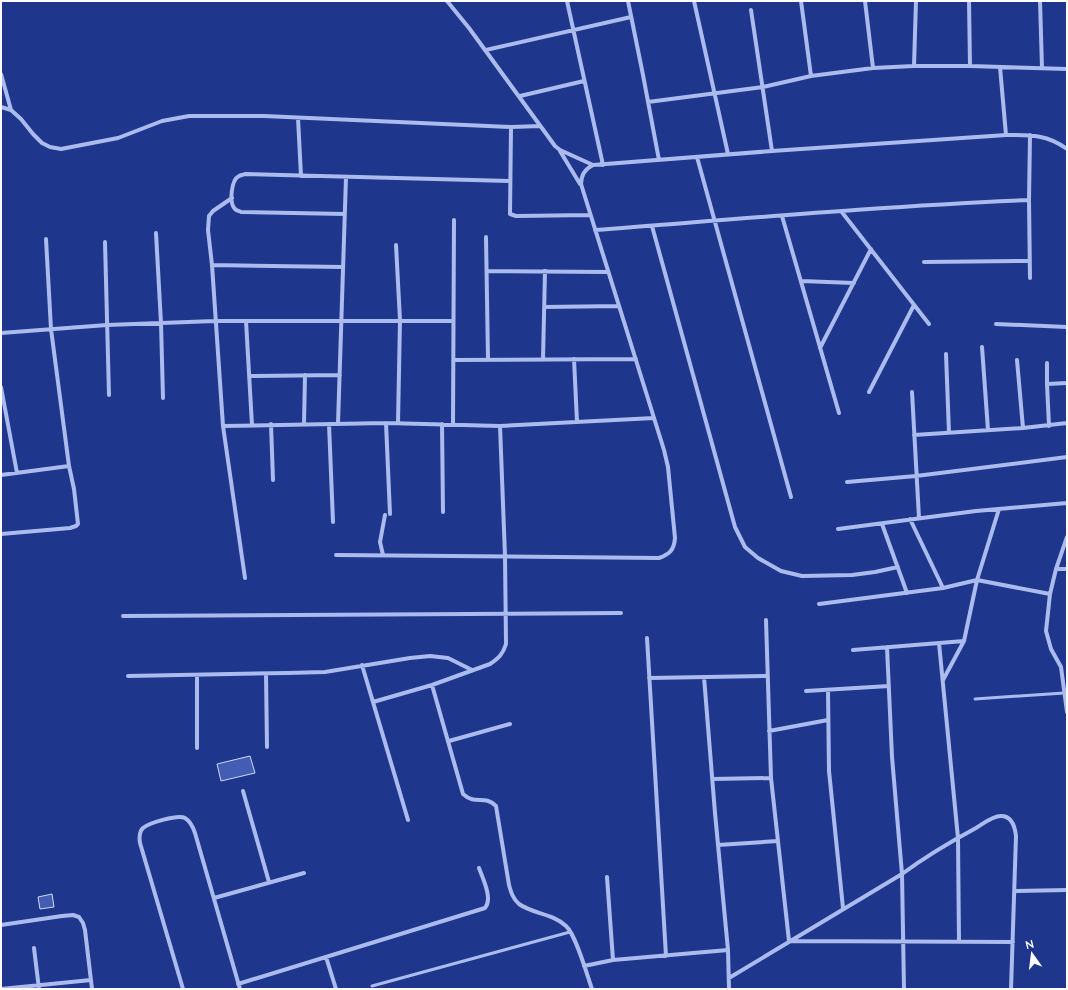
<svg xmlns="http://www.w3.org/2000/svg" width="1068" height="990" viewBox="0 0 1068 990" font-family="Mulish,sans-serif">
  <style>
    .building { fill: #425db3; stroke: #d0daf9 }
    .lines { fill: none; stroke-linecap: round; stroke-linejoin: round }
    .lane { stroke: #abbbed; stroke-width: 3 }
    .street { stroke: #abbbed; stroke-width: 4 }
  </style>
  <rect width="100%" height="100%" fill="#1e378d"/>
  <path class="building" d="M 250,756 L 255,773 L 221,781 L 217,764 Z
    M 52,894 L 54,907 L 40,909 L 38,897 Z"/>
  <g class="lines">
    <path class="lane" d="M 975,699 L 1064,693
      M 372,986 L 570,932"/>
    <path class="street" d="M 447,1 L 469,28 L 555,146 L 560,150 L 593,165 L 772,151 L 1006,135 C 1029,135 1047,134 1067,149
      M 567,1 L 603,165
      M 628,1 L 643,75 L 659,160
      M 694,1 L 728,154
      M 801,1 L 811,76
      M 865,1 L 873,68
      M 969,1 L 970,66
      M 1040,1 L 1042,68
      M 751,10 L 772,151
      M 486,50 L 631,17
      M 914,66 L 916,1
      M 1000,67 L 1006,135
      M 1,74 L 11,110
      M 520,96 L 584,81
      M 648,102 L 763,87 L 811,76 L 873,68 L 914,66 L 970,66 L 1067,69
      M 1,107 L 11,110 L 21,119 L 33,134 L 42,143 L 50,147 L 61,149 L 118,138 L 162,121 L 189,116 L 264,116 L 511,127 L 540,126
      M 298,118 L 301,176
      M 511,127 L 510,214 L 516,216 L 590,215
      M 1030,135 L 1029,200 L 1030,278
      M 560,151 L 580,184
      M 697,157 L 791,497
      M 232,198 L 213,211 L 209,216 L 208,230 L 212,265 L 223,426 L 245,578
      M 841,211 L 929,324
      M 345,214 L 241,212 C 239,211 237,211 235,209 C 229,203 231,180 239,176 C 241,175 243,175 245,174 L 510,181
      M 782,216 L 839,413
      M 652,226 L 735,527 L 745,547 L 758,558 L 781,571 L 802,576 L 852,575 L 875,572 L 898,567
      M 595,230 C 739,219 884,206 1029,200
      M 156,233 L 161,323 L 163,398
      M 486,237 L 488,359
      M 105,242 L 109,395
      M 396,245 L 400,320 L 398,423
      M 924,262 L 1029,261
      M 212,265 L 343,267
      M 487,271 L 608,272
      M 801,281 L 854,283
      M 544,307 L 619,306
      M 246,321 L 252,425
      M 996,324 L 1067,327
      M 1,333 L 107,325 L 215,321 L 453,321
      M 982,347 L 988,430
      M 820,348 L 871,249
      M 946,354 L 949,433
      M 543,359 L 545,271
      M 574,359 L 577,422
      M 453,360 L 636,359
      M 1017,360 L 1023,428
      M 249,376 L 340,375
      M 1047,384 L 1047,363
      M 1,387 L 17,473
      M 869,392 L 914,305
      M 912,392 L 919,518
      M 386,423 L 390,514
      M 271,424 L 273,480
      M 304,424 L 305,375
      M 329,424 L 333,522
      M 338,424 L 346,177
      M 442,424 L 443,512
      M 453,425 L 454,220
      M 223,426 L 386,423 L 500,426 L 654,418
      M 1049,426 L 1047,384 L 1067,383
      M 914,435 L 1023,428 L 1067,423
      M 1,475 L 69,466
      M 847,482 L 916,476 L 1067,457
      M 910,519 L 943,588
      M 882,524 L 907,593
      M 838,529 L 976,511 L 1067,503
      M 1,534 L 70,528 L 76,526 L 78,524 L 74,489 L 69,466 L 51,329 L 46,239
      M 1067,537 L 1056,569 L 1050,594 L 1046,631 L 1051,649 L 1061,667 L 1067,712
      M 336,555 L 659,558 C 670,554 674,550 675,538 L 668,467 L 664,450 L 581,184 C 581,175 585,169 593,165
      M 383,555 L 380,542 L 385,515
      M 1056,569 L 1067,569
      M 819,604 L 943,588 L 977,580 L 1050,594
      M 123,616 L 621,613
      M 766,620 L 771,778 L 789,941 L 1013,942
      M 647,638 L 666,956
      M 939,643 L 958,838 L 959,942
      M 887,647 L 892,757 L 902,874 L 904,989
      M 853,650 L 964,641
      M 362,665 L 408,820
      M 266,674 L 267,747
      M 128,676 L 287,673 L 325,672 L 410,658 L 430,656 L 448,658 L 472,670
      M 704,677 L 715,813 L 728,950 L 729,989
      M 649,678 L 767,676
      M 943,680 L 964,641 L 977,580 L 999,509
      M 432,685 L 463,794 C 476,806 484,794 496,806 L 509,885 C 511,892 513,899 519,904 C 533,914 552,913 566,926 C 576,935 587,975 592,989
      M 828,690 L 829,771 L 843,908
      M 806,691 L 889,686
      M 373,702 L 432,685 L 490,664 C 499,658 503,654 506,644 L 505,556 L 500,426
      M 769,731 L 828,720
      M 449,741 L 510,724
      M 197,748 L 197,675
      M 712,779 L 771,778
      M 243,791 L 269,882
      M 718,845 L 778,841
      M 607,877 L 613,960 L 728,950
      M 1014,891 L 1067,890
      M 214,898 L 304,873
      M 1,925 L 62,916 L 73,915 L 79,917 L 83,923 L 85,930 L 92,989
      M 34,948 L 39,989
      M 326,957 L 336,989
      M 584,966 L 613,960
      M 729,978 L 902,874 C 925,857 950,842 976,828 C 983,824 992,816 1001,816 C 1012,816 1015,827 1016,836 L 1011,989
      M 238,984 L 485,908 C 493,899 483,879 479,868
      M 1,989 L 91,980
      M 183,989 L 140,843 C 139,837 139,832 143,828 C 149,823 178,814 185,818 C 190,821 193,827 195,833 L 240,989"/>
  </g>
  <rect width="1068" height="990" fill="none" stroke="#ffffff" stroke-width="4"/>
  <g transform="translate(1032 954) rotate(346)" stroke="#1e378d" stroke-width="3" paint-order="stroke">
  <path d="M0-3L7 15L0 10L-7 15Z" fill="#ffffff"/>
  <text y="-6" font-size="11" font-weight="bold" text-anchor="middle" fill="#ffffff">N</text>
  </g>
</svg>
